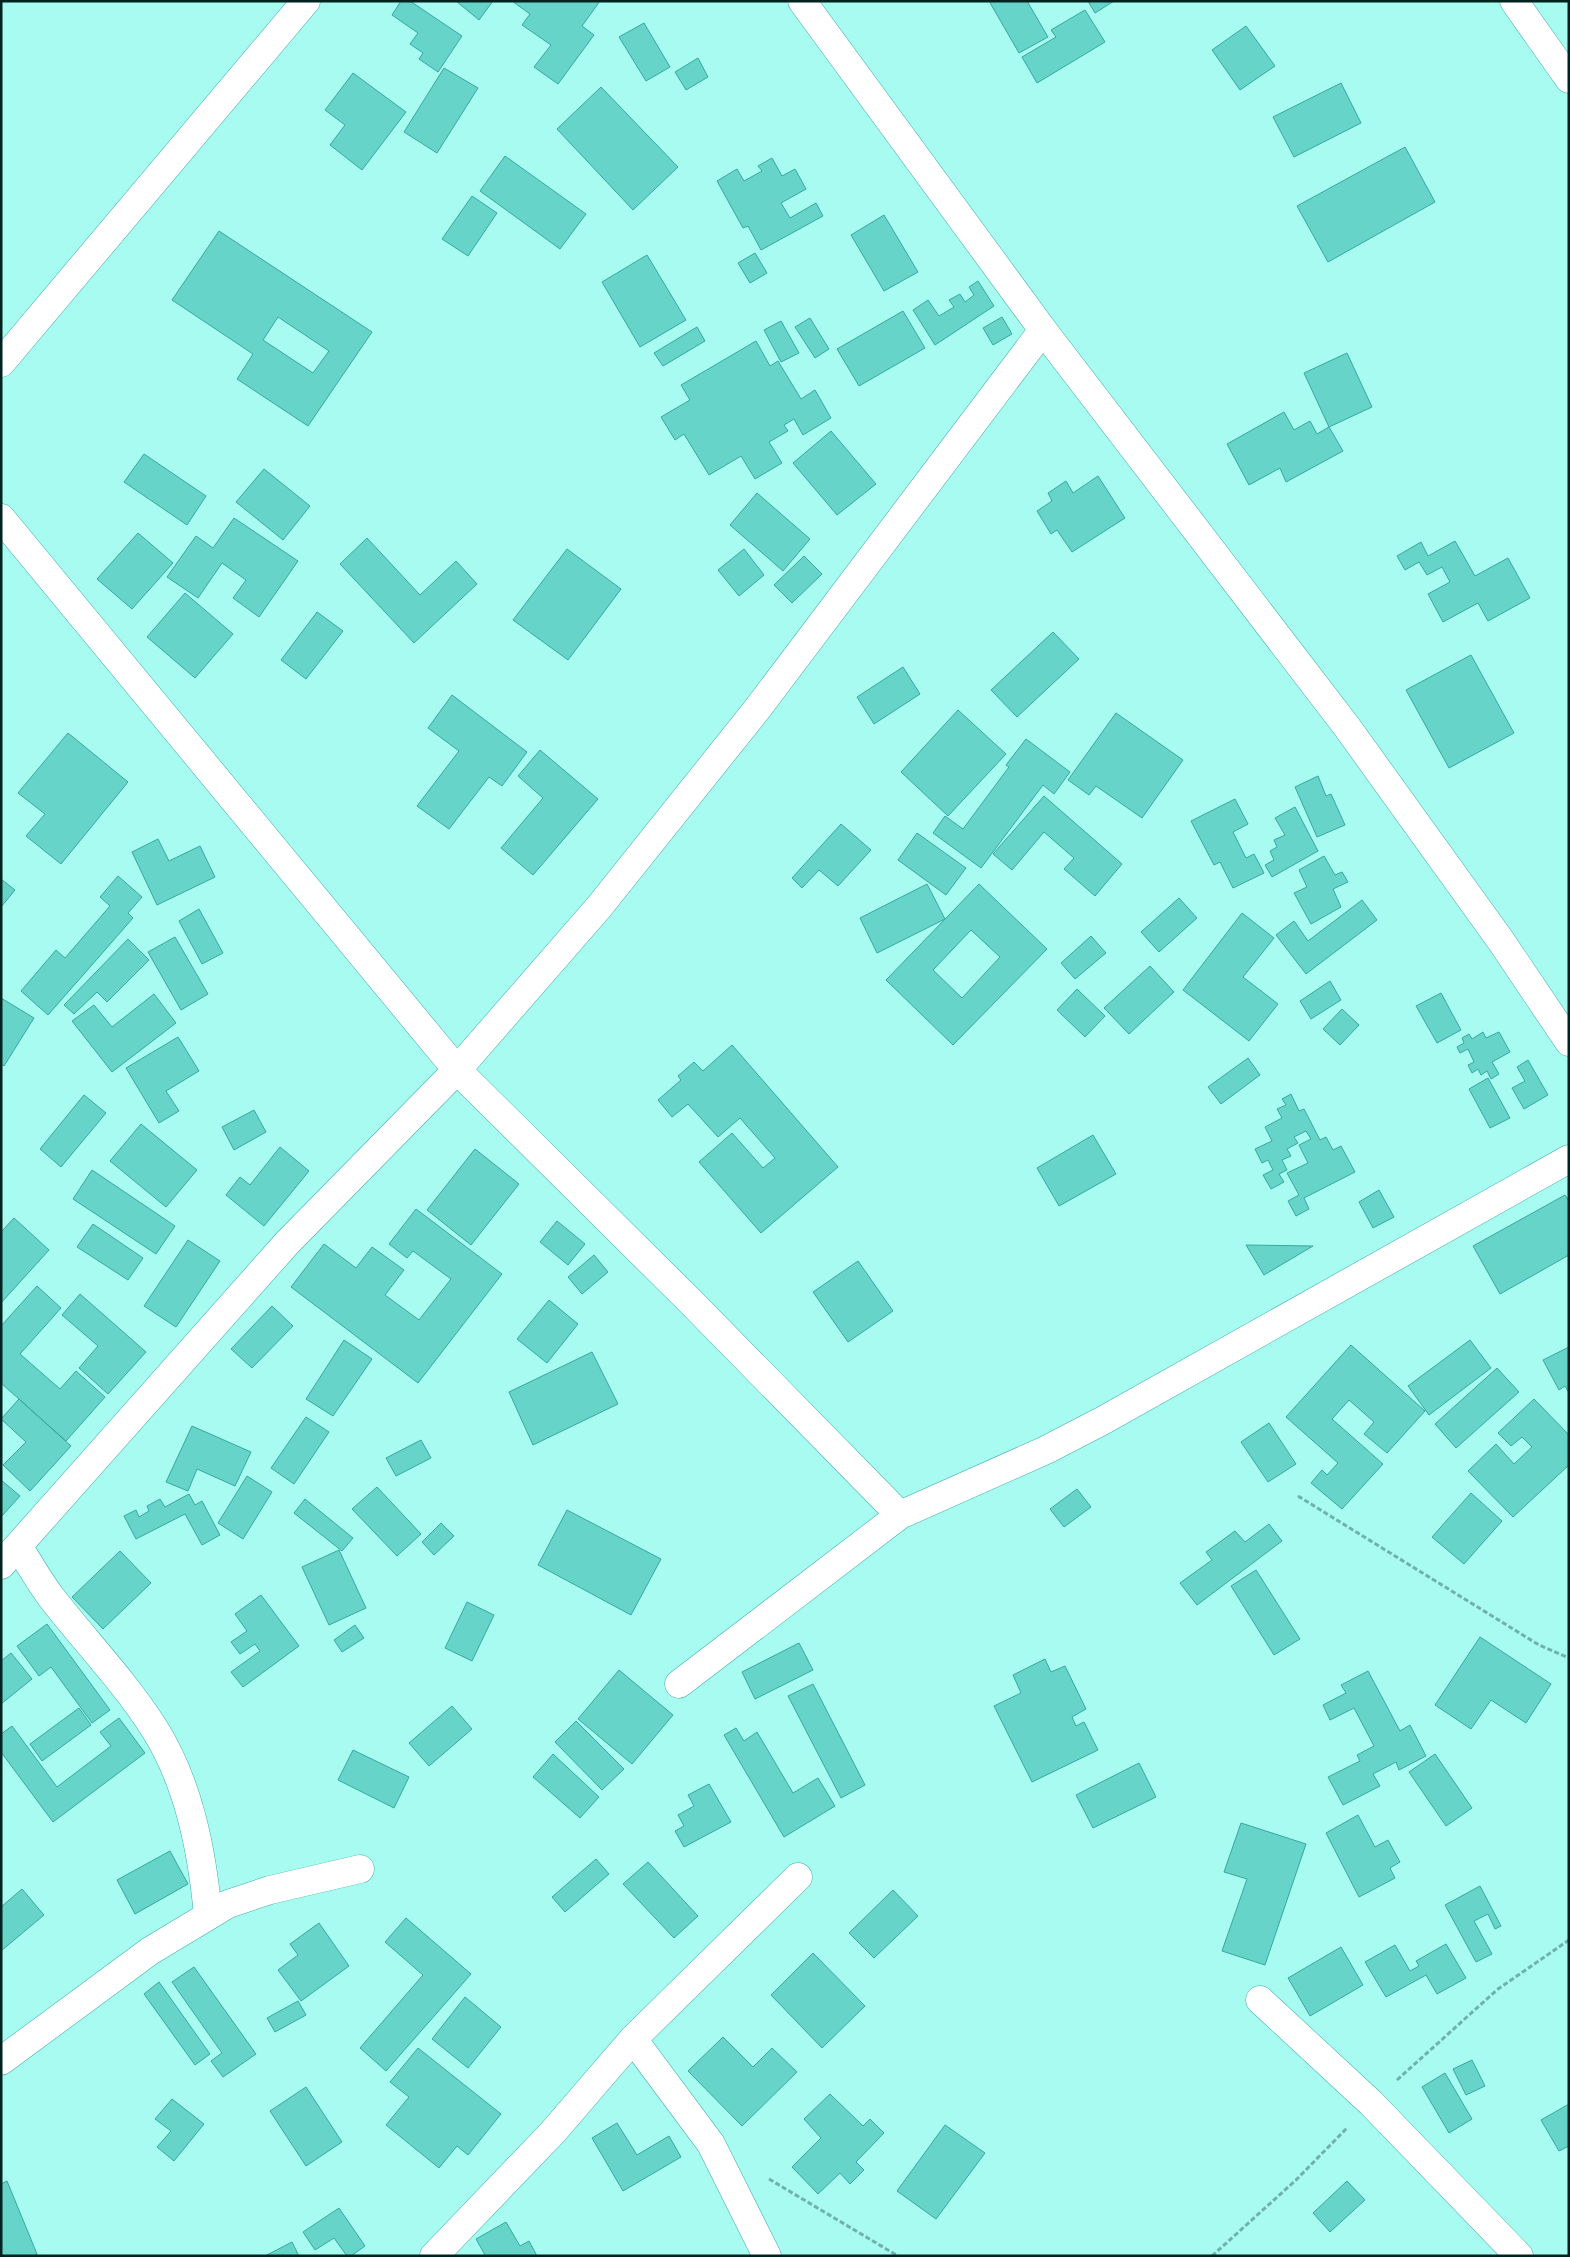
<svg xmlns="http://www.w3.org/2000/svg" width="1570" height="2257" viewBox="0 0 1570 2257" font-family="'Space Grotesk',sans-serif">
  <style>
    .building { fill: #66d4c8; stroke: #36a99f; fill-rule: evenodd }
    .lines { fill: none; stroke-linecap: round; stroke-linejoin: round }
    .minor-casing { stroke: #3dafa5; stroke-width: 29 }
    .path { stroke: #6fb2aa; stroke-width: 3; stroke-dasharray: 5 2.5; stroke-linecap: butt }
    .minor { stroke: #fff; stroke-width: 28 }
  </style>
  <rect width="100%" height="100%" fill="#a8fbf1"/>
  <path class="building" d="M 401,1 L 410,1 L 462,36 L 438,72 L 419,59 L 423,53 L 410,44 L 418,33 L 392,15 Z
    M 456,1 L 493,1 L 479,20 Z
    M 512,1 L 600,1 L 582,26 L 594,35 L 558,84 L 534,67 L 551,45 L 522,25 L 530,14 Z
    M 989,1 L 1027,1 L 1048,37 L 1019,53 Z
    M 1088,1 L 1114,1 L 1095,13 Z
    M 1085,10 L 1105,42 L 1037,83 L 1022,57 L 1056,37 L 1051,30 Z
    M 644,23 L 670,67 L 646,81 L 619,37 Z
    M 1246,26 L 1275,66 L 1240,90 L 1212,50 Z
    M 698,58 L 708,77 L 686,90 L 675,72 Z
    M 444,68 L 478,88 L 437,153 L 404,132 Z
    M 353,73 L 406,112 L 362,170 L 330,145 L 345,125 L 325,110 Z
    M 1341,83 L 1361,123 L 1294,157 L 1273,117 Z
    M 601,87 L 678,167 L 633,210 L 557,129 Z
    M 1405,147 L 1435,202 L 1328,262 L 1297,206 Z
    M 505,156 L 586,214 L 560,249 L 480,191 Z
    M 772,158 L 782,176 L 795,169 L 806,189 L 781,203 L 790,218 L 816,203 L 823,216 L 761,250 L 748,226 L 743,228 L 717,181 L 737,169 L 744,181 L 762,171 L 758,166 Z
    M 472,196 L 497,213 L 468,256 L 442,239 Z
    M 884,215 L 918,272 L 884,291 L 851,235 Z
    M 219,231 L 372,332 L 308,426 L 237,379 L 253,354 L 172,300 ZM 278,317 L 329,351 L 313,373 L 263,340 Z
    M 755,253 L 767,273 L 750,283 L 738,263 Z
    M 647,255 L 686,320 L 640,347 L 602,282 Z
    M 978,281 L 994,306 L 935,345 L 913,310 L 928,300 L 939,316 L 954,307 L 949,300 L 960,294 L 965,302 L 974,295 L 969,287 Z
    M 903,311 L 925,348 L 859,386 L 837,349 Z
    M 1002,317 L 1012,334 L 993,345 L 983,328 Z
    M 810,318 L 829,349 L 815,358 L 795,327 Z
    M 781,321 L 799,353 L 781,362 L 764,330 Z
    M 697,327 L 705,341 L 663,366 L 654,353 Z
    M 756,341 L 770,366 L 778,361 L 801,399 L 815,390 L 831,418 L 803,435 L 794,419 L 784,425 L 788,431 L 769,442 L 782,463 L 755,479 L 741,456 L 709,475 L 684,434 L 675,440 L 661,417 L 690,400 L 681,385 Z
    M 1347,353 L 1372,407 L 1329,427 L 1304,373 Z
    M 1284,412 L 1294,430 L 1310,421 L 1317,434 L 1329,427 L 1343,451 L 1286,482 L 1280,468 L 1249,485 L 1227,444 Z
    M 831,431 L 876,484 L 837,515 L 793,463 Z
    M 144,454 L 206,496 L 187,525 L 124,482 Z
    M 264,469 L 310,506 L 283,540 L 236,502 Z
    M 1098,476 L 1125,518 L 1072,552 L 1057,530 L 1051,534 L 1037,511 L 1052,501 L 1048,493 L 1066,481 L 1073,493 Z
    M 757,493 L 810,539 L 783,571 L 730,525 Z
    M 234,518 L 298,561 L 259,617 L 233,598 L 246,580 L 222,563 L 198,598 L 167,577 L 196,536 L 213,548 Z
    M 138,533 L 173,563 L 132,609 L 97,579 Z
    M 367,538 L 420,595 L 456,561 L 477,584 L 414,643 L 340,564 Z
    M 1455,541 L 1475,576 L 1508,558 L 1530,598 L 1488,621 L 1478,603 L 1443,622 L 1428,594 L 1450,582 L 1442,567 L 1427,575 L 1419,562 L 1405,570 L 1397,556 L 1421,542 L 1428,556 Z
    M 567,549 L 621,589 L 568,660 L 513,620 Z
    M 744,549 L 764,575 L 739,596 L 718,570 Z
    M 804,556 L 822,574 L 792,603 L 774,585 Z
    M 185,593 L 233,634 L 195,678 L 147,637 Z
    M 317,612 L 343,631 L 306,679 L 281,660 Z
    M 1053,632 L 1079,659 L 1017,717 L 991,690 Z
    M 1471,655 L 1514,733 L 1449,768 L 1406,690 Z
    M 903,667 L 920,694 L 874,724 L 857,697 Z
    M 452,695 L 527,752 L 502,786 L 489,777 L 449,829 L 417,806 L 459,751 L 428,728 Z
    M 958,710 L 1006,754 L 948,816 L 901,772 Z
    M 1116,713 L 1183,760 L 1142,818 L 1096,786 L 1089,795 L 1068,780 Z
    M 68,733 L 128,782 L 61,864 L 26,836 L 45,814 L 18,793 Z
    M 1026,739 L 1070,772 L 1054,794 L 1043,785 L 981,868 L 933,833 L 945,816 L 963,829 L 1009,767 L 1006,765 Z
    M 540,750 L 598,799 L 533,875 L 501,848 L 543,798 L 518,776 Z
    M 1318,776 L 1326,796 L 1331,794 L 1345,825 L 1317,837 L 1295,787 Z
    M 1044,796 L 1122,864 L 1095,896 L 1064,869 L 1074,858 L 1044,832 L 1012,870 L 993,854 Z
    M 1235,799 L 1248,824 L 1233,832 L 1246,858 L 1254,854 L 1264,873 L 1233,888 L 1220,862 L 1214,865 L 1191,821 Z
    M 1295,807 L 1318,851 L 1272,877 L 1265,865 L 1274,860 L 1270,851 L 1277,847 L 1274,840 L 1285,835 L 1275,818 Z
    M 841,824 L 871,850 L 838,886 L 819,870 L 802,888 L 792,878 Z
    M 917,833 L 966,868 L 946,895 L 898,860 Z
    M 158,839 L 169,861 L 200,846 L 215,877 L 157,905 L 132,852 Z
    M 1324,856 L 1335,875 L 1342,872 L 1348,882 L 1333,889 L 1341,907 L 1311,924 L 1294,893 L 1307,887 L 1299,870 Z
    M 118,876 L 142,897 L 128,913 L 133,918 L 48,1015 L 21,991 L 56,950 L 65,958 L 110,906 L 100,897 Z
    M 1,879 L 15,890 L 1,907 Z
    M 927,884 L 945,919 L 877,953 L 860,918 Z
    M 979,884 L 1047,949 L 953,1045 L 886,980 ZM 971,930 L 1000,957 L 962,998 L 933,970 Z
    M 1179,898 L 1197,918 L 1159,952 L 1141,932 Z
    M 1362,900 L 1377,920 L 1306,974 L 1276,935 L 1294,921 L 1308,941 Z
    M 199,909 L 223,953 L 202,964 L 179,921 Z
    M 1242,913 L 1274,938 L 1243,977 L 1278,1004 L 1249,1041 L 1183,990 Z
    M 1091,936 L 1106,953 L 1075,979 L 1061,963 Z
    M 175,937 L 208,994 L 181,1010 L 148,952 Z
    M 128,939 L 149,960 L 107,1002 L 97,992 L 74,1014 L 64,1005 Z
    M 1150,966 L 1174,992 L 1129,1034 L 1104,1008 Z
    M 1330,981 L 1341,1000 L 1311,1019 L 1300,1001 Z
    M 1077,989 L 1105,1016 L 1085,1037 L 1057,1010 Z
    M 1441,993 L 1461,1030 L 1437,1043 L 1416,1006 Z
    M 154,994 L 176,1023 L 112,1072 L 72,1021 L 94,1005 L 112,1027 Z
    M 1,998 L 34,1018 L 4,1066 L 1,1064 Z
    M 1342,1009 L 1359,1025 L 1340,1045 L 1323,1029 Z
    M 1483,1032 L 1486,1038 L 1499,1032 L 1510,1052 L 1492,1062 L 1499,1074 L 1491,1079 L 1487,1071 L 1481,1075 L 1478,1069 L 1472,1073 L 1468,1065 L 1474,1062 L 1468,1049 L 1460,1053 L 1457,1047 L 1464,1043 L 1462,1038 L 1469,1034 L 1472,1039 Z
    M 178,1037 L 199,1071 L 166,1091 L 179,1111 L 159,1123 L 126,1068 Z
    M 732,1045 L 838,1167 L 761,1233 L 699,1162 L 732,1133 L 763,1168 L 775,1158 L 740,1118 L 718,1137 L 688,1104 L 672,1117 L 658,1100 L 681,1080 L 678,1076 L 694,1062 L 703,1071 Z
    M 1248,1058 L 1260,1075 L 1221,1104 L 1208,1087 Z
    M 1528,1060 L 1548,1095 L 1524,1109 L 1512,1088 L 1525,1081 L 1517,1067 Z
    M 1488,1078 L 1510,1118 L 1490,1128 L 1469,1089 Z
    M 1291,1094 L 1299,1111 L 1304,1109 L 1320,1140 L 1326,1137 L 1333,1150 L 1341,1146 L 1355,1172 L 1304,1198 L 1309,1209 L 1296,1216 L 1288,1201 L 1299,1195 L 1287,1173 L 1308,1163 L 1299,1145 L 1311,1139 L 1306,1131 L 1294,1137 L 1298,1143 L 1287,1149 L 1291,1156 L 1282,1160 L 1287,1170 L 1279,1174 L 1284,1182 L 1271,1189 L 1263,1175 L 1273,1170 L 1268,1160 L 1262,1163 L 1255,1149 L 1272,1141 L 1265,1127 L 1282,1118 L 1277,1109 L 1286,1105 L 1282,1099 Z
    M 84,1095 L 106,1113 L 61,1167 L 40,1149 Z
    M 254,1110 L 266,1132 L 234,1150 L 222,1127 Z
    M 141,1124 L 197,1170 L 166,1207 L 110,1161 Z
    M 1093,1135 L 1116,1174 L 1059,1206 L 1037,1168 Z
    M 280,1147 L 309,1171 L 264,1226 L 226,1195 L 240,1177 L 250,1185 Z
    M 475,1149 L 519,1184 L 471,1245 L 427,1210 Z
    M 92,1170 L 175,1226 L 156,1254 L 73,1199 Z
    M 1379,1190 L 1394,1217 L 1373,1228 L 1359,1202 Z
    M 1565,1195 L 1569,1201 L 1569,1255 L 1500,1294 L 1473,1246 Z
    M 416,1209 L 502,1274 L 418,1383 L 291,1287 L 324,1244 L 356,1268 L 372,1247 L 404,1270 L 385,1295 L 419,1320 L 451,1279 L 413,1251 L 407,1258 L 389,1244 Z
    M 14,1218 L 49,1250 L 1,1303 L 1,1232 Z
    M 557,1221 L 585,1244 L 568,1265 L 540,1242 Z
    M 93,1224 L 143,1258 L 128,1280 L 77,1247 Z
    M 188,1240 L 220,1261 L 176,1327 L 144,1306 Z
    M 1246,1245 L 1313,1246 L 1264,1275 Z
    M 594,1255 L 608,1272 L 582,1294 L 568,1277 Z
    M 858,1261 L 893,1311 L 848,1342 L 813,1292 Z
    M 37,1286 L 61,1308 L 20,1354 L 60,1389 L 76,1371 L 105,1397 L 66,1441 L 1,1383 L 1,1326 Z
    M 80,1294 L 146,1352 L 108,1394 L 79,1368 L 98,1346 L 62,1315 Z
    M 549,1300 L 578,1324 L 547,1363 L 517,1339 Z
    M 272,1306 L 293,1326 L 252,1368 L 231,1349 Z
    M 344,1340 L 372,1359 L 333,1416 L 306,1399 Z
    M 1470,1340 L 1491,1368 L 1429,1415 L 1408,1386 Z
    M 1351,1345 L 1425,1411 L 1387,1453 L 1364,1434 L 1374,1422 L 1349,1400 L 1332,1419 L 1383,1464 L 1342,1509 L 1311,1483 L 1322,1470 L 1327,1475 L 1338,1463 L 1286,1417 Z
    M 1569,1347 L 1569,1393 L 1565,1386 L 1559,1390 L 1543,1360 Z
    M 592,1352 L 618,1404 L 533,1445 L 509,1392 Z
    M 1497,1368 L 1519,1392 L 1456,1448 L 1435,1424 Z
    M 19,1399 L 71,1446 L 30,1491 L 3,1465 L 26,1442 L 1,1419 Z
    M 1534,1399 L 1569,1435 L 1569,1465 L 1513,1517 L 1468,1471 L 1496,1444 L 1514,1464 L 1532,1447 L 1522,1437 L 1511,1446 L 1498,1433 Z
    M 306,1417 L 329,1432 L 294,1484 L 271,1468 Z
    M 1269,1423 L 1296,1464 L 1268,1482 L 1241,1442 Z
    M 192,1426 L 251,1452 L 235,1486 L 197,1469 L 188,1491 L 166,1482 Z
    M 421,1440 L 431,1458 L 396,1476 L 386,1458 Z
    M 247,1476 L 272,1492 L 243,1539 L 218,1523 Z
    M 1,1480 L 20,1496 L 1,1517 Z
    M 377,1487 L 421,1534 L 397,1556 L 352,1509 Z
    M 1077,1489 L 1091,1507 L 1064,1527 L 1050,1509 Z
    M 1471,1493 L 1502,1521 L 1464,1564 L 1432,1537 Z
    M 189,1494 L 195,1505 L 202,1501 L 220,1535 L 202,1545 L 185,1514 L 136,1539 L 124,1516 L 136,1510 L 139,1517 L 149,1511 L 147,1506 L 160,1499 L 165,1507 Z
    M 305,1499 L 353,1538 L 342,1551 L 294,1513 Z
    M 567,1510 L 661,1559 L 631,1615 L 538,1565 Z
    M 441,1523 L 454,1536 L 434,1555 L 422,1542 Z
    M 1269,1524 L 1282,1541 L 1197,1605 L 1180,1583 L 1212,1560 L 1206,1552 L 1235,1531 L 1245,1542 Z
    M 339,1550 L 366,1608 L 329,1625 L 302,1567 Z
    M 120,1551 L 151,1583 L 103,1629 L 72,1597 Z
    M 1256,1570 L 1300,1639 L 1274,1655 L 1231,1586 Z
    M 261,1595 L 299,1646 L 243,1687 L 231,1672 L 260,1651 L 255,1644 L 240,1654 L 231,1642 L 247,1631 L 235,1614 Z
    M 467,1602 L 494,1615 L 472,1661 L 445,1648 Z
    M 47,1624 L 110,1710 L 92,1723 L 51,1667 L 39,1676 L 17,1646 Z
    M 355,1625 L 364,1638 L 342,1652 L 334,1640 Z
    M 1480,1637 L 1551,1684 L 1526,1723 L 1491,1700 L 1471,1729 L 1435,1705 Z
    M 799,1643 L 813,1670 L 755,1699 L 742,1672 Z
    M 11,1653 L 32,1679 L 1,1704 L 1,1661 Z
    M 1045,1659 L 1051,1672 L 1065,1666 L 1086,1709 L 1072,1717 L 1076,1726 L 1084,1722 L 1098,1750 L 1032,1782 L 994,1706 L 1021,1693 L 1013,1675 Z
    M 619,1670 L 673,1715 L 632,1764 L 578,1719 Z
    M 1368,1671 L 1400,1731 L 1410,1725 L 1426,1756 L 1399,1770 L 1396,1762 L 1373,1774 L 1380,1786 L 1343,1805 L 1328,1777 L 1360,1761 L 1357,1755 L 1374,1746 L 1354,1708 L 1330,1720 L 1323,1705 L 1346,1693 L 1341,1685 Z
    M 813,1684 L 865,1785 L 841,1798 L 788,1696 Z
    M 452,1706 L 472,1729 L 429,1766 L 409,1743 Z
    M 79,1708 L 91,1725 L 42,1761 L 30,1744 Z
    M 119,1718 L 145,1753 L 53,1822 L 1,1752 L 1,1734 L 12,1726 L 57,1787 L 111,1746 L 100,1732 Z
    M 576,1721 L 624,1769 L 602,1790 L 555,1742 Z
    M 736,1728 L 744,1741 L 757,1732 L 793,1793 L 818,1778 L 835,1806 L 784,1837 L 724,1735 Z
    M 353,1750 L 409,1777 L 394,1808 L 338,1780 Z
    M 553,1754 L 599,1797 L 580,1818 L 533,1777 Z
    M 1435,1754 L 1472,1808 L 1446,1826 L 1409,1772 Z
    M 1139,1763 L 1156,1797 L 1093,1828 L 1076,1795 Z
    M 709,1784 L 731,1822 L 684,1847 L 675,1831 L 684,1826 L 678,1815 L 694,1806 L 688,1795 Z
    M 1358,1815 L 1375,1847 L 1388,1840 L 1400,1862 L 1390,1868 L 1395,1878 L 1359,1897 L 1326,1833 Z
    M 1241,1823 L 1306,1844 L 1265,1965 L 1222,1951 L 1247,1879 L 1224,1872 Z
    M 170,1851 L 188,1884 L 135,1914 L 117,1880 Z
    M 596,1859 L 609,1874 L 565,1912 L 552,1897 Z
    M 648,1862 L 698,1916 L 674,1938 L 623,1884 Z
    M 1480,1886 L 1501,1926 L 1495,1929 L 1488,1914 L 1474,1921 L 1492,1954 L 1476,1962 L 1445,1905 Z
    M 22,1889 L 44,1915 L 1,1951 L 1,1907 Z
    M 893,1890 L 918,1916 L 874,1958 L 849,1933 Z
    M 406,1918 L 471,1974 L 386,2071 L 360,2048 L 423,1975 L 385,1942 Z
    M 319,1923 L 349,1966 L 301,2001 L 278,1970 L 298,1955 L 290,1944 Z
    M 1446,1944 L 1466,1978 L 1437,1994 L 1426,1975 L 1386,1997 L 1365,1962 L 1395,1945 L 1410,1971 L 1419,1966 L 1416,1961 Z
    M 1341,1947 L 1363,1985 L 1310,2016 L 1288,1978 Z
    M 813,1953 L 865,2006 L 822,2048 L 771,1995 Z
    M 194,1967 L 256,2054 L 223,2077 L 211,2061 L 222,2053 L 172,1982 Z
    M 159,1982 L 210,2054 L 195,2065 L 144,1994 Z
    M 465,1997 L 501,2027 L 468,2068 L 432,2039 Z
    M 298,2001 L 306,2015 L 275,2032 L 267,2018 Z
    M 723,2037 L 753,2067 L 772,2048 L 797,2072 L 742,2126 L 688,2071 Z
    M 418,2048 L 501,2114 L 468,2155 L 457,2146 L 439,2168 L 386,2125 L 409,2097 L 390,2082 Z
    M 1472,2060 L 1485,2086 L 1466,2095 L 1453,2069 Z
    M 1445,2073 L 1472,2119 L 1449,2133 L 1422,2087 Z
    M 306,2087 L 342,2142 L 306,2166 L 270,2111 Z
    M 830,2094 L 863,2126 L 870,2119 L 884,2133 L 856,2162 L 864,2170 L 850,2184 L 840,2173 L 818,2194 L 792,2167 L 821,2138 L 804,2119 Z
    M 172,2099 L 204,2124 L 174,2161 L 157,2147 L 171,2131 L 155,2119 Z
    M 1569,2104 L 1569,2146 L 1559,2151 L 1541,2120 Z
    M 617,2123 L 637,2155 L 669,2136 L 681,2157 L 623,2191 L 592,2138 Z
    M 945,2125 L 985,2153 L 936,2219 L 897,2191 Z
    M 7,2181 L 37,2254 L 32,2256 L 1,2256 L 1,2184 Z
    M 1347,2181 L 1365,2200 L 1330,2232 L 1313,2213 Z
    M 339,2208 L 365,2246 L 351,2256 L 347,2256 L 334,2238 L 315,2250 L 303,2232 Z
    M 506,2222 L 520,2246 L 529,2241 L 537,2256 L 484,2256 L 485,2255 L 476,2239 Z
    M 292,2242 L 299,2256 L 265,2256 Z"/>
  <g class="lines">
    <g class="minor-casing">
      <path id="minor" d="M 802,1 L 1043,330 L 1347,727 L 1501,941 L 1569,1042
        M 1514,1 L 1569,79
        M 1,363 L 306,1
        M 1,518 L 457,1070 L 691,1302 L 900,1515
        M 18,1546 C 29,1563 39,1581 51,1597 C 85,1641 124,1681 154,1728 C 189,1783 202,1851 208,1915
        M 1,1565 L 287,1243 L 457,1070 L 599,907 L 758,708 L 1043,330
        M 679,1684 L 900,1515 L 1046,1450 L 1102,1421 L 1569,1159
        M 1260,2000 L 1371,2103 L 1519,2256
        M 633,2039 L 711,2144 L 767,2256
        M 1,2061 L 150,1951 L 228,1904 L 270,1890 L 360,1869
        M 434,2256 L 553,2132 L 633,2039 L 798,1877"/>
    </g>
    <path class="path" d="M 1298,1496 L 1539,1645 L 1569,1658
      M 1397,2080 L 1498,1989 L 1569,1940
      M 769,2179 L 898,2256
      M 1212,2256 L 1296,2180 L 1348,2127"/>
    <use href="#minor" class="minor"/>
  </g>
  <rect width="1570" height="2257" fill="none" stroke="#00231f" stroke-width="5"/>
</svg>
